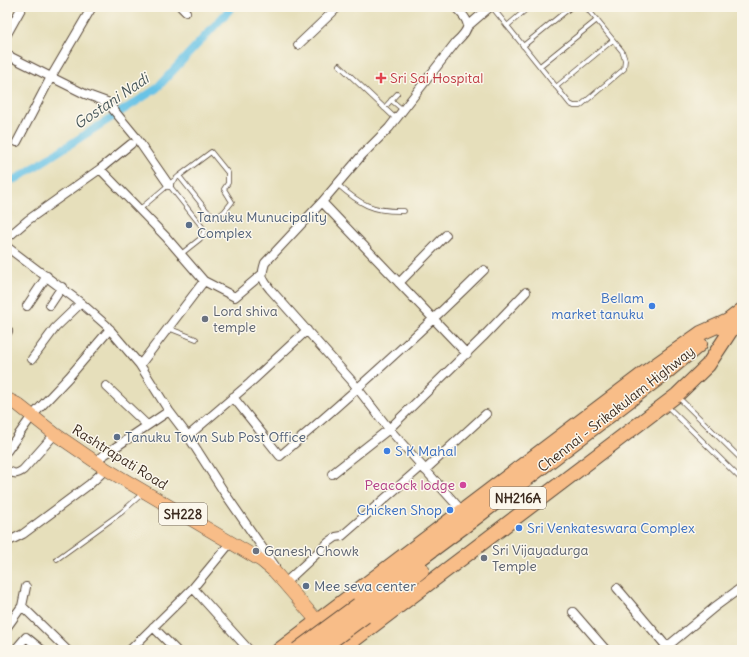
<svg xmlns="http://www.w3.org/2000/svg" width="749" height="657" viewBox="0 0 749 657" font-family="Delius,sans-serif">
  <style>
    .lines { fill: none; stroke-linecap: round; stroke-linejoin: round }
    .canal { stroke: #68c3e6; stroke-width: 8 }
    .service-casing { stroke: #554536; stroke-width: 5.5 }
    .minor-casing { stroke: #554536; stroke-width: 10 }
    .primary-casing { stroke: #554536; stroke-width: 14 }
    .trunk-casing { stroke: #554536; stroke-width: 16 }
    .service { stroke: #fff; stroke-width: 4 }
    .minor { stroke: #fff; stroke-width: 8 }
    .primary { stroke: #f8bd88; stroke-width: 13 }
    .trunk { stroke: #f8bd88; stroke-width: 14 }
    .trunk-bridge-casing { stroke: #554536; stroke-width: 16; stroke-linecap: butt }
    .trunk-bridge { stroke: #f8bd88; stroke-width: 14 }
    .health-dot { fill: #e0444e; stroke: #fbf7ec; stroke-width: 1.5 }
    .service-dot { fill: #5c6f8a; stroke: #fbf7ec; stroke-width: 1.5 }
    .shop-dot { fill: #3f7fe0; stroke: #fbf7ec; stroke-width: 1.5 }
    .worship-dot { fill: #6b7280; stroke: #fbf7ec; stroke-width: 1.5 }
    .hotel-dot { fill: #d1479c; stroke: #fbf7ec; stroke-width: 1.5 }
    .labels { text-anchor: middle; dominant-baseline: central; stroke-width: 3; stroke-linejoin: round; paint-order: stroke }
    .shield { fill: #fbf7ec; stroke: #75685c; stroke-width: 1 }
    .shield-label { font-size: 13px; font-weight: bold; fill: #3b2a1e }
    .health-label { font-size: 14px; fill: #be3a42; stroke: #fbf7ec; text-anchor: start }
    .service-label { font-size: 14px; fill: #4e5e75; stroke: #fbf7ec; text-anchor: start }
    .shop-label { font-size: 14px; fill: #366cbe; stroke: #fbf7ec; text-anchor: end }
    .worship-label { font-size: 14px; fill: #5b616d; stroke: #fbf7ec; text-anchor: start }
    .street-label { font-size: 14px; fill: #3b2a1e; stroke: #fbf7ec }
    .hotel-label { font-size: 14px; fill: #b23c85; stroke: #fbf7ec; text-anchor: end }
    .water-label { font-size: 15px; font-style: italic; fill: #48585a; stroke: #fbf7ec }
  </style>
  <rect width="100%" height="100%" fill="#fbf7ec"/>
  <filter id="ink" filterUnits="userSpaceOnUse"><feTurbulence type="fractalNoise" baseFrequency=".025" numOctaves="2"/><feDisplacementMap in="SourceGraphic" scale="8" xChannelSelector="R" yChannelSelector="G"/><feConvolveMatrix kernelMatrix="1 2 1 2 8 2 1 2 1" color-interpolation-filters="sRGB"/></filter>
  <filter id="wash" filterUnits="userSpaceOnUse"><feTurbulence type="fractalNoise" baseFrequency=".012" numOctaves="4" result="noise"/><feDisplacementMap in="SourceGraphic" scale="16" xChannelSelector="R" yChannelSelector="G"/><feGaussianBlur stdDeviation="0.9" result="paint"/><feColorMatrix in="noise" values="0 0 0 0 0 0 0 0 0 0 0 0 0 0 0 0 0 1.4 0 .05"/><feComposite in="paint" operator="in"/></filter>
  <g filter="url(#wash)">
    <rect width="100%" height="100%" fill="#e6dfbb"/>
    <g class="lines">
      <path class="canal" d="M 7,180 L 16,179 L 156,89 L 232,7"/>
    </g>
  </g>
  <g filter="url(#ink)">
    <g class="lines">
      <g class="service-casing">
        <path id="service" d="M 492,7 L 570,104 L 574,106 L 580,106 L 624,69 L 625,60 L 622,51 L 586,7
          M 507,26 L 529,7
          M 523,46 L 571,7
          M 339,65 L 396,119
          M 540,66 L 597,20
          M 556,87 L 613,40
          M 391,100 L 403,110
          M 384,108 L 397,94
          M 337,184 C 360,204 372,212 404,211
          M 169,185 L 203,228 L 204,232 L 200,239 L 181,254
          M 140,209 L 179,176 L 211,152 L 228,173 L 228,183 L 224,189 L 232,202 L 224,212 L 217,217 L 207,211 L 179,176
          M 168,328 L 196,339
          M 678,397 L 742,460
          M 667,406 L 742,480
          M 57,559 L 122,512 L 143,493"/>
      </g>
      <g class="minor-casing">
        <path id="minor" d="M 181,7 L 186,12
          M 455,7 C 471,22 472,27 456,42 L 389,128 L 362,155 L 322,202 L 265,263 C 261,276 261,278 270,289 L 351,380 L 389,429 L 462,511
          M 468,26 L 490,7
          M 7,34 L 22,7
          M 298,45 L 338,7
          M 7,55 L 85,94 L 107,102 L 135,136 L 169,185
          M 17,142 L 51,77 L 92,7
          M 100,169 L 166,237 L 204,281 L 235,297 L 261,275
          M 322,202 L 467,354
          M 7,238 L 28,220 L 100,169 L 131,144
          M 7,247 L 81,303 L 106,325 L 140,365 L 169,411 L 188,436 L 224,492 L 275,566 L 275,568
          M 399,283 L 446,235
          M 50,305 L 62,287
          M 27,306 L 47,276
          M 7,333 L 8,331
          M 32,359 L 55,328 L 81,303
          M 140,365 L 204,281
          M 106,386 L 147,425
          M 233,397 L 280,456 C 350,396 418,335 484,270
          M 188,436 L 250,383 L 307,330
          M 7,451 L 32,416 L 69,377 L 110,329
          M 95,461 L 169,411
          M 7,470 C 14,474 16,475 23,470 L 55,434
          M 425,470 L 486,414
          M 332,474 L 389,429 L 483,337 L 526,292
          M 7,542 L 23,534 L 90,484 L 106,469
          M 285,583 L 329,542 L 336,537 L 342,536 L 422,466
          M 193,588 L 249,650
          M 617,588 L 667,647
          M 22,606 L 67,650
          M 573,612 L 606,650
          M 7,627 L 22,606 L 26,587
          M 153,627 L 176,650
          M 15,650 L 26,637 L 42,650
          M 130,650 L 193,588 L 231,542
          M 663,650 L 716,606 L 742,587"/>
      </g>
      <g class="primary-casing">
        <path id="primary" d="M 7,399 L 17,404 L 55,434 L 106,469 L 262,561 L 274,571 L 324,629"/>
      </g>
      <g class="trunk-casing">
        <path id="trunk" d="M 720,327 L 742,310
          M 358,605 L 470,522 L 664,374 L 700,344
          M 365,616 L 422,570
          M 279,650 L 643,374 L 701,333 L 728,321
          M 341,650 L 677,395 L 708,365 L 733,327"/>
      </g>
      <use href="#service" class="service"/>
      <use href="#minor" class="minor"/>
      <use href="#primary" class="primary"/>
      <use href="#trunk" class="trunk"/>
      <g class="trunk-bridge-casing">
        <path id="trunk-bridge" d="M 297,650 L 358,605
          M 319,650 L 365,616"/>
      </g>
      <use href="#trunk-bridge" class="trunk-bridge"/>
    </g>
  </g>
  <path class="health-dot" d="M379 72h4v4h4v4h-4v4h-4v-4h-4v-4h4z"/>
  <g class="service-dot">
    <circle cx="189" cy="225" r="4"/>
    <circle cx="117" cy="437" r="4"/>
    <circle cx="306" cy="586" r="4"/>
  </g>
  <g class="shop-dot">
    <circle cx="652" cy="306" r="4"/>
    <circle cx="387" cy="451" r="4"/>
    <circle cx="450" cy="510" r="4"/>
    <circle cx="519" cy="528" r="4"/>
  </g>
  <g class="worship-dot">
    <circle cx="205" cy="319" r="4"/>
    <circle cx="256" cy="551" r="4"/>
    <circle cx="484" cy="558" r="4"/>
  </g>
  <circle class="hotel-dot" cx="463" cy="485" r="4"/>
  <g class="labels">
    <g class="shield">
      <rect x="490" y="487" width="56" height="22" rx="3"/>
      <rect x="159" y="503" width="48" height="22" rx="3"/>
    </g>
    <g class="shield-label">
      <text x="518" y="498">NH216A</text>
      <text x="183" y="514">SH228</text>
    </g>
    <g class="health-label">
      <text x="390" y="78">Sri Sai Hospital</text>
    </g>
    <g class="service-label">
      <text x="197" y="217">Tanuku Munucipality<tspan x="197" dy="16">Complex</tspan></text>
      <text x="125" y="437">Tanuku Town Sub Post Office</text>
      <text x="314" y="586">Mee seva center</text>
    </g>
    <g class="shop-label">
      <text x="644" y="298">Bellam<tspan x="644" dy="16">market tanuku</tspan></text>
      <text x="395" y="451" text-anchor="start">S K Mahal</text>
      <text x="442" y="510">Chicken Shop</text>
      <text x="527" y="528" text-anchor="start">Sri Venkateswara Complex</text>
    </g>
    <g class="worship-label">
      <text x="213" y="311">Lord shiva<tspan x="213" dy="16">temple</tspan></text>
      <text x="492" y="550">Sri Vijayadurga<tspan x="492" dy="16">Temple</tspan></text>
      <text x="264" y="551">Ganesh Chowk</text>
    </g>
    <g class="street-label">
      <text transform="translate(616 409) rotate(-38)">Chennai - Srikakulam Highway</text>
      <text transform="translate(120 457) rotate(32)">Rashtrapati Road</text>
    </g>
    <g class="hotel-label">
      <text x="455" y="485">Peacock lodge</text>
    </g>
    <g class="water-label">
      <text transform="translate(111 101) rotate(-34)">Gostani Nadi</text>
    </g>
  </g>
  <rect width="749" height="657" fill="none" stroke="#fbf7ec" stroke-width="24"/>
</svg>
